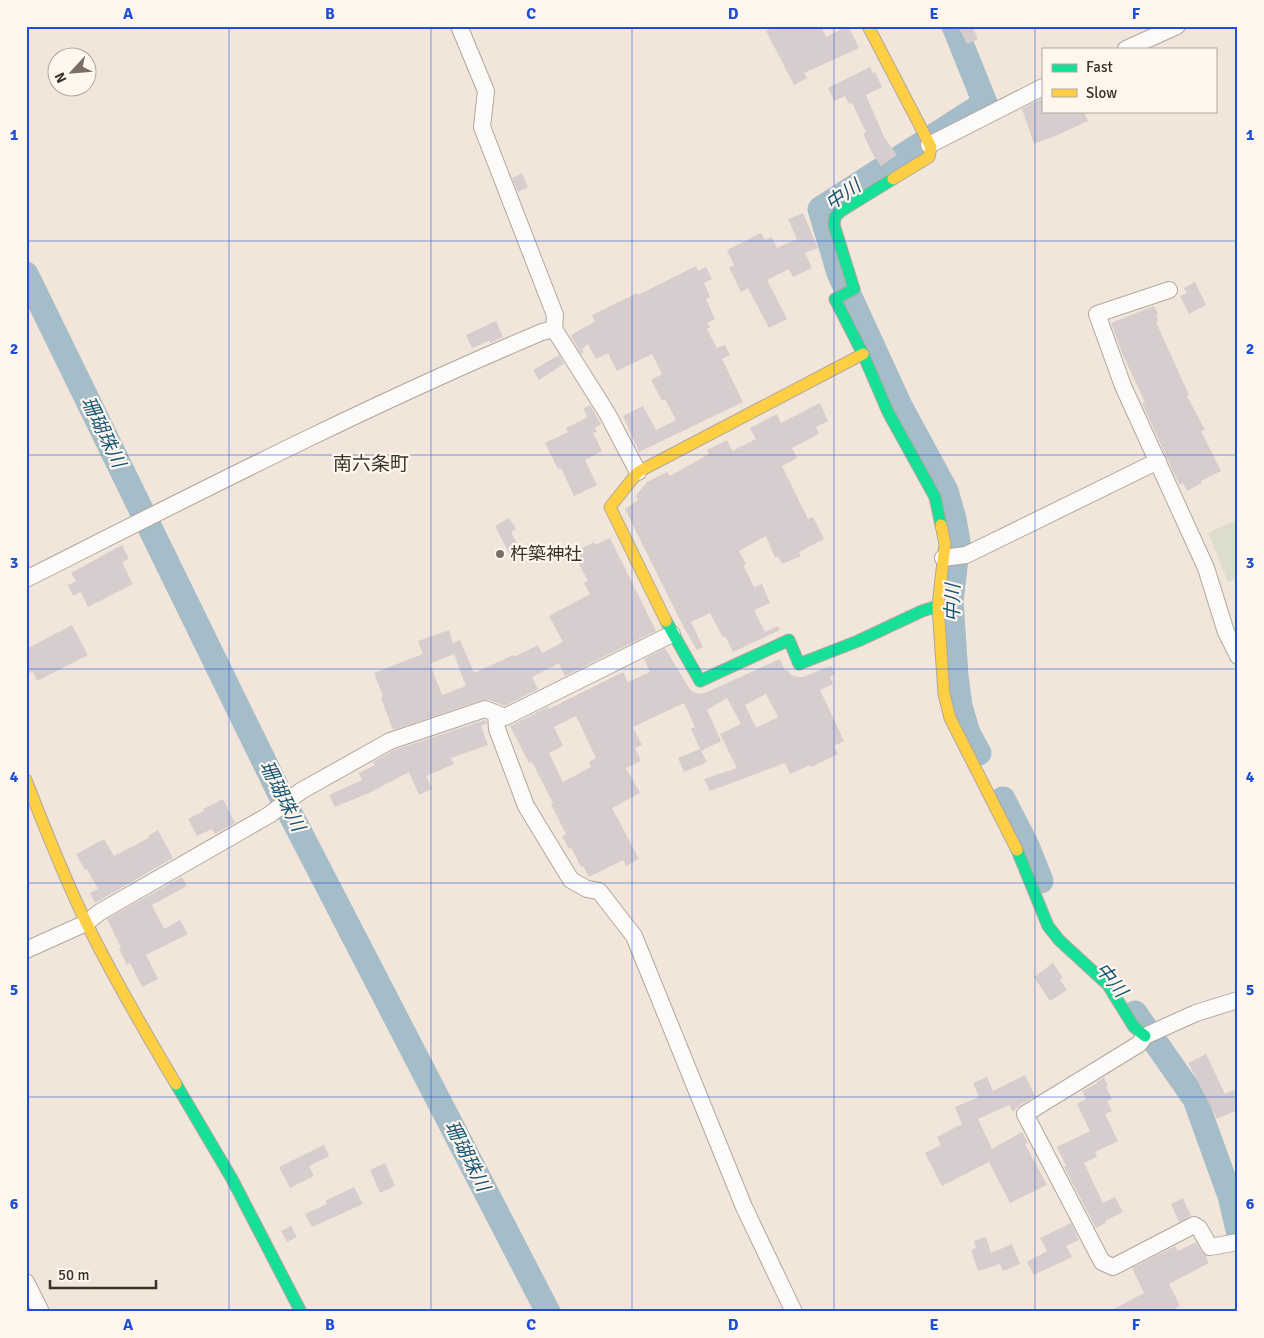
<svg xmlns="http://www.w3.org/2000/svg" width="1264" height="1338" viewBox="0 0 1264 1338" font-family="Signika,'Noto Sans JP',sans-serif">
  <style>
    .green { fill: #dcddcb }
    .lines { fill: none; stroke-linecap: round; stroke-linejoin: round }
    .river { stroke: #a5bcc9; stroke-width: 25 }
    .building { fill: #d7cdce; fill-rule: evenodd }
    .street-casing { stroke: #afa79e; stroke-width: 18 }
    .fast-casing { stroke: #afa79e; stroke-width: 13 }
    .slow-casing { stroke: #afa79e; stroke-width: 13 }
    .street { stroke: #fdfbf9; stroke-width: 16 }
    .fast { stroke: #16e098; stroke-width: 11 }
    .slow { stroke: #ffcf43; stroke-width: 11 }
    .grid { fill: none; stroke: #1d4ed8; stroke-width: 1; stroke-opacity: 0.55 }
    .poi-dot { fill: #7a7067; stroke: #fff6ed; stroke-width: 2 }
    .labels { text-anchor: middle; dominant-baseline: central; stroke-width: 4.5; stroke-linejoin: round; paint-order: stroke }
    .poi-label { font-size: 18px; fill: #3a3129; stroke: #fff6ed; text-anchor: start }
    .water-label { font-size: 19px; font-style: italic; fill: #135577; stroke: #fff6ed }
    .neighbourhood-label { font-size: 19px; fill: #3a3129; stroke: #fff6ed }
    .neatline { fill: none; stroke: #1d4ed8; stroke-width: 2 }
    .grid-label { font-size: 16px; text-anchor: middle; font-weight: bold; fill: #1d4ed8 }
  </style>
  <rect width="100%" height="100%" fill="#f2e6da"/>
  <path class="green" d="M 1238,519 L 1238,578 L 1228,582 L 1208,533 Z"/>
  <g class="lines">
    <path class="river" d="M 954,26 L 985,103 L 820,209 L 839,273 L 900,406 L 946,491 L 954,519 L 958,542 L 951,601 L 956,676 L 960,706 L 968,733 L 979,753
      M 26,274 L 279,792 L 548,1312
      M 1003,799 L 1027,846 L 1041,881
      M 1135,1013 L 1195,1099 L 1230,1196 L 1238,1230"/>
  </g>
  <path class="building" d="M 775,26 L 821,26 L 826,37 L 848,26 L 859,48 L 804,73 L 807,78 L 794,85 L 766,31 Z
    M 958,26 L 972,26 L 978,39 L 967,44 Z
    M 870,67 L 873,73 L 875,72 L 882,87 L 866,95 L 884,137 L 897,155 L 881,166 L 872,153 L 863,133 L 866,132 L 852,103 L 849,104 L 845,96 L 834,101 L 828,88 Z
    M 1043,98 L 1043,111 L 1083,111 L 1088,121 L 1055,136 L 1034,144 L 1022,109 Z
    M 522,173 L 528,187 L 518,192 L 512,178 Z
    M 803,213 L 818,248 L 805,253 L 812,268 L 793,277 L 789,269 L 767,280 L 787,319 L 769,328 L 748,288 L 741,292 L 729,268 L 734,265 L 727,250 L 761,233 L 765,240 L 772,237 L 777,248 L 797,239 L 788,219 Z
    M 696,266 L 698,271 L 706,267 L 712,279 L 704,283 L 710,297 L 706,299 L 715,319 L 707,323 L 710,327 L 707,329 L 717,348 L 725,345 L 730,355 L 722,359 L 743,402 L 639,452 L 623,416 L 643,406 L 656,430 L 676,420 L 665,399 L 662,401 L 651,380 L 662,374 L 652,354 L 617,371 L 608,353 L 596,359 L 588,344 L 582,349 L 584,352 L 581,354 L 571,336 L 579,330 L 595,322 L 592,315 L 637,293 L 638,295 Z
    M 1195,282 L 1206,305 L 1189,314 L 1180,296 L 1187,293 L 1184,288 Z
    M 1154,306 L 1158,314 L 1156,316 L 1158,321 L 1156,322 L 1160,331 L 1189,395 L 1187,396 L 1205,430 L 1201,431 L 1221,471 L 1201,481 L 1202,483 L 1187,491 L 1183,483 L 1180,485 L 1174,474 L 1142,403 L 1145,402 L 1122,353 L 1111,323 Z
    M 496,321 L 503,337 L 490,343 L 489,341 L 472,348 L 466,335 Z
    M 559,355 L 564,364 L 539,380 L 533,370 Z
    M 820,403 L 828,421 L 816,427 L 819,434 L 792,448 L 797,458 L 782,466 L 808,519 L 813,517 L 824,539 L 799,552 L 801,556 L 782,564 L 778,556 L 775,558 L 766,536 L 739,551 L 746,564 L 743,565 L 754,587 L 762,584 L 770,603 L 754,610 L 765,632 L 778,626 L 780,630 L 733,652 L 725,636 L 723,638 L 710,613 L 691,622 L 703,647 L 697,650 L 684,628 L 625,509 L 638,500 L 636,496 L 647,482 L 667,472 L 670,476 L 709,454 L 707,450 L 727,440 L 732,451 L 756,439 L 750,428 L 777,414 L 781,423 L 783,422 Z
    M 590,405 L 601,424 L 595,428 L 597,432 L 593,433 L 602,451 L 585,460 L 597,485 L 574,496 L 561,468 L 558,469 L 545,443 L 568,432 L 566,428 L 588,417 L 583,409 Z
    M 509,518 L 516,529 L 511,532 L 522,553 L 512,559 L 495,526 Z
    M 610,538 L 656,631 L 565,676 L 559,663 L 532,677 L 538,689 L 505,706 L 489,700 L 482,700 L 393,730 L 381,698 L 383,696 L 374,673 L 423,654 L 418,641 L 449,630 L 453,643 L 460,640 L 474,673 L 513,655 L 514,657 L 538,645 L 542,653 L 563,642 L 549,616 L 590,594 L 584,583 L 588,581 L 573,553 L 594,542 L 595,545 ZM 454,654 L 466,686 L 442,695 L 430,664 Z
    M 122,545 L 129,559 L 122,562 L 133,584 L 88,607 L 81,592 L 73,596 L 68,585 L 76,581 L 71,573 Z
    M 72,625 L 88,655 L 37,681 L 33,672 L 30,673 L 26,665 L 26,649 Z
    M 665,648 L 689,688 L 693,692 L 699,694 L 705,693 L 780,659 L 785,671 L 788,670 L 791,675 L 798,677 L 803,677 L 831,666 L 835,674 L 830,677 L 833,684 L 820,690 L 844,741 L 834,746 L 838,754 L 811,767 L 810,765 L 790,774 L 785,763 L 710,791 L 704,779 L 737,768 L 720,734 L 741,724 L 727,698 L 707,710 L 721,741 L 701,751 L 707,762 L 684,772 L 678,758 L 700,749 L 691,729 L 695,727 L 684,703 L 633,727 L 642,745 L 635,748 L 641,761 L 626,768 L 640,793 L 612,808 L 639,859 L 626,866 L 623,860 L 589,877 L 583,866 L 581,867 L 571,847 L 569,849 L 562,836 L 566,834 L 551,804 L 553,803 L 532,762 L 529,763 L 510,726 L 548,707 L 549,709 L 623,672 L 628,682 L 650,672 L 644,659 ZM 766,694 L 778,717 L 756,728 L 745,705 ZM 576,716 L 596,758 L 589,762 L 591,767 L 563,782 L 549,753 L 563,746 L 554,727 Z
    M 485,720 L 487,723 L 481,726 L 488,745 L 451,758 L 454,764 L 426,776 L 432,789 L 419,795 L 409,772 L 369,793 L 335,807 L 329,795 L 362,780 L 359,773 L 375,765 L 373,762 L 394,750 Z
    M 223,799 L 235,823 L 215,834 L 212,829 L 197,836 L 188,819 L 204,811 L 203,809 Z
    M 158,830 L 173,858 L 95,903 L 90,893 L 98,889 L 87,869 L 85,870 L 76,854 L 104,839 L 114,856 L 149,838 L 148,836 Z
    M 182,877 L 187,886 L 152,905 L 164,929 L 180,920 L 188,934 L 146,955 L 158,979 L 142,987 L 130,963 L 127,965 L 119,949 L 121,948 L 107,919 Z
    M 1053,963 L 1063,978 L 1060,980 L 1067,990 L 1050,1001 L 1034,977 Z
    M 1206,1054 L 1225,1094 L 1238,1088 L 1238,1110 L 1217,1119 L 1188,1063 Z
    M 1025,1075 L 1035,1096 L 1020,1105 L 1013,1112 L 1009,1105 L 978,1119 L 992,1149 L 1022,1132 L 1028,1143 L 1025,1144 L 1047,1185 L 1010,1203 L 989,1162 L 942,1186 L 925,1153 L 941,1145 L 937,1137 L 962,1124 L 955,1107 L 979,1097 L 973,1083 L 987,1077 L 993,1091 Z
    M 1104,1077 L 1108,1086 L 1106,1087 L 1112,1099 L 1107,1101 L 1112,1111 L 1105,1114 L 1118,1141 L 1095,1152 L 1097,1157 L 1084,1163 L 1103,1203 L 1115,1197 L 1123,1212 L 1105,1221 L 1106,1223 L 1096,1228 L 1064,1167 L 1066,1166 L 1057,1147 L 1090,1131 L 1077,1104 L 1086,1099 L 1082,1091 L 1094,1085 Z
    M 324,1145 L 329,1156 L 309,1166 L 314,1176 L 290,1188 L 279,1167 Z
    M 385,1163 L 395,1186 L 380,1193 L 370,1170 Z
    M 354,1187 L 363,1204 L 312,1227 L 305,1214 L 327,1204 L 325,1201 Z
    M 1183,1198 L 1191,1216 L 1179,1222 L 1171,1204 Z
    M 1071,1223 L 1079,1240 L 1066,1246 L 1072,1257 L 1034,1275 L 1027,1262 L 1047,1251 L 1040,1238 Z
    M 291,1226 L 297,1237 L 287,1242 L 281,1231 Z
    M 986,1237 L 991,1253 L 1012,1244 L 1020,1264 L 1003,1271 L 1000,1264 L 978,1271 L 971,1250 L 976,1248 L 974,1241 Z
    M 1196,1242 L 1202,1252 L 1207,1256 L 1206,1258 L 1209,1263 L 1169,1284 L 1180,1306 L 1169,1312 L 1108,1312 L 1144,1293 L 1132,1268 L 1175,1246 L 1178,1251 Z"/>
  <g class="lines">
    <g class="street-casing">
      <path id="street" d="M 459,26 L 486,91 L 482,127 L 555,315 L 554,329 L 607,413 L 638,472
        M 1126,49 L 1177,26
        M 929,145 L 1043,87
        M 1169,290 L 1097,314 L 1123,386 L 1206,568 L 1226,632 L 1238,656
        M 943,558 L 966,555 L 1158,461
        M 26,579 C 197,493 366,406 542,332 L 554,329
        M 496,714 L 497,729 L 526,806 L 571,880 L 587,889 L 599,891 L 634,936 L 744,1207 L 794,1312
        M 26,950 L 86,923 L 100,912 L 269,815 L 301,791 L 390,741 L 485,709 L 505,717 L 672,634
        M 1238,1000 L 1196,1013 L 1145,1036 L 1139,1044 L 1025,1114 L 1102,1262 L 1113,1267 L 1194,1225 L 1199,1228 L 1210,1247 L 1238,1242
        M 26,1282 L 41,1312"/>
    </g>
    <g class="fast-casing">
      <path id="fast" d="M 893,179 L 841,211 L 835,217 L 834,225 L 854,289 L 835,299 L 863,354 L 888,412 L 935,497 L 941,525
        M 666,621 L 700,681 L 789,640 L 799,664 L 858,641 L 922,611 L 938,606
        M 1017,850 L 1048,926 L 1059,940 L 1108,985 L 1134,1027 L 1145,1036
        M 176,1084 L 232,1179 L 301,1312"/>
    </g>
    <g class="slow-casing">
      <path id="slow" d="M 868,26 L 931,147 L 929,157 L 893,179
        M 941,525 L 945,544 L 938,606 L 944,694 L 950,718 L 1017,850
        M 666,621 L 610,507 L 638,472 L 863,354
        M 26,780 C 45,828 64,878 87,924 C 114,979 145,1032 176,1084"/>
    </g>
    <use href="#street" class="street"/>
    <use href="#fast" class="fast"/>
    <use href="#slow" class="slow"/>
  </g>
  <path class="grid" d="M 229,26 L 229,1312M 431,26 L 431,1312M 632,26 L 632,1312M 834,26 L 834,1312M 1035,26 L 1035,1312M 26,241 L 1238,241M 26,455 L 1238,455M 26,669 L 1238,669M 26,883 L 1238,883M 26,1097 L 1238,1097"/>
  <circle class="poi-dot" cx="500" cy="554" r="5"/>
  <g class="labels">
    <g class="poi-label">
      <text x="510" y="554">杵築神社</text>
    </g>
    <g class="water-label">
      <text transform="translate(843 195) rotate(-35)">中川</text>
      <text transform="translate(103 432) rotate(64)">珊瑚珠川</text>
      <text transform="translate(953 603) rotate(-89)">中川</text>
      <text transform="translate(282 796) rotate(63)">珊瑚珠川</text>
      <text transform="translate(1111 980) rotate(51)">中川</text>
      <text transform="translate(467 1156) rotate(63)">珊瑚珠川</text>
    </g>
    <g class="neighbourhood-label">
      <text x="371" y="464">南六条町</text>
    </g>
  </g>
  <rect width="1264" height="1338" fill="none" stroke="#fff6ed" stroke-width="55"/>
  <rect x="1042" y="48" width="175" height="65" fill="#fff6ed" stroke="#b0a79f"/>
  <rect x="1052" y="64" width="25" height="8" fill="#16e098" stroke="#b0a79f"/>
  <text x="1086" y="72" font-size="15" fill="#3a3129">Fast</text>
  <rect x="1052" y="89" width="25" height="8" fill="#ffcf43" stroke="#b0a79f"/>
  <text x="1086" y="98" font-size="15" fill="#3a3129">Slow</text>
  <g transform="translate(72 72) rotate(244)"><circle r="24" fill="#fff6ed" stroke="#b0a79f"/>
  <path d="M0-4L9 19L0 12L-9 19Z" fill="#7a7067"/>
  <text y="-8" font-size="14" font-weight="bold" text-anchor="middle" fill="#3a3129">N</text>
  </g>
  <path d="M50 1280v8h106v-8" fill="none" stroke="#3a3129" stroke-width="2.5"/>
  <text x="58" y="1280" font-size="15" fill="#3a3129" stroke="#fff6ed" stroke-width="4" paint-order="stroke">50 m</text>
  <rect x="28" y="28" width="1208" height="1282" class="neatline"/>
  <g class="grid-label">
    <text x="128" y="19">A</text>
    <text x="330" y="19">B</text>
    <text x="531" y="19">C</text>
    <text x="733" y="19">D</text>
    <text x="934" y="19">E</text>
    <text x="1136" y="19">F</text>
    <text x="14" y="140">1</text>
    <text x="1250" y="140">1</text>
    <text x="14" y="354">2</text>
    <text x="1250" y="354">2</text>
    <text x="14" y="568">3</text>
    <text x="1250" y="568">3</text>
    <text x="14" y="782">4</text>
    <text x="1250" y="782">4</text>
    <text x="14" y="995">5</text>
    <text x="1250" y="995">5</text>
    <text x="14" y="1209">6</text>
    <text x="1250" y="1209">6</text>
    <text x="128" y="1330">A</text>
    <text x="330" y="1330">B</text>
    <text x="531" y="1330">C</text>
    <text x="733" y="1330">D</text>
    <text x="934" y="1330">E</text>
    <text x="1136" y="1330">F</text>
  </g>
</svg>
